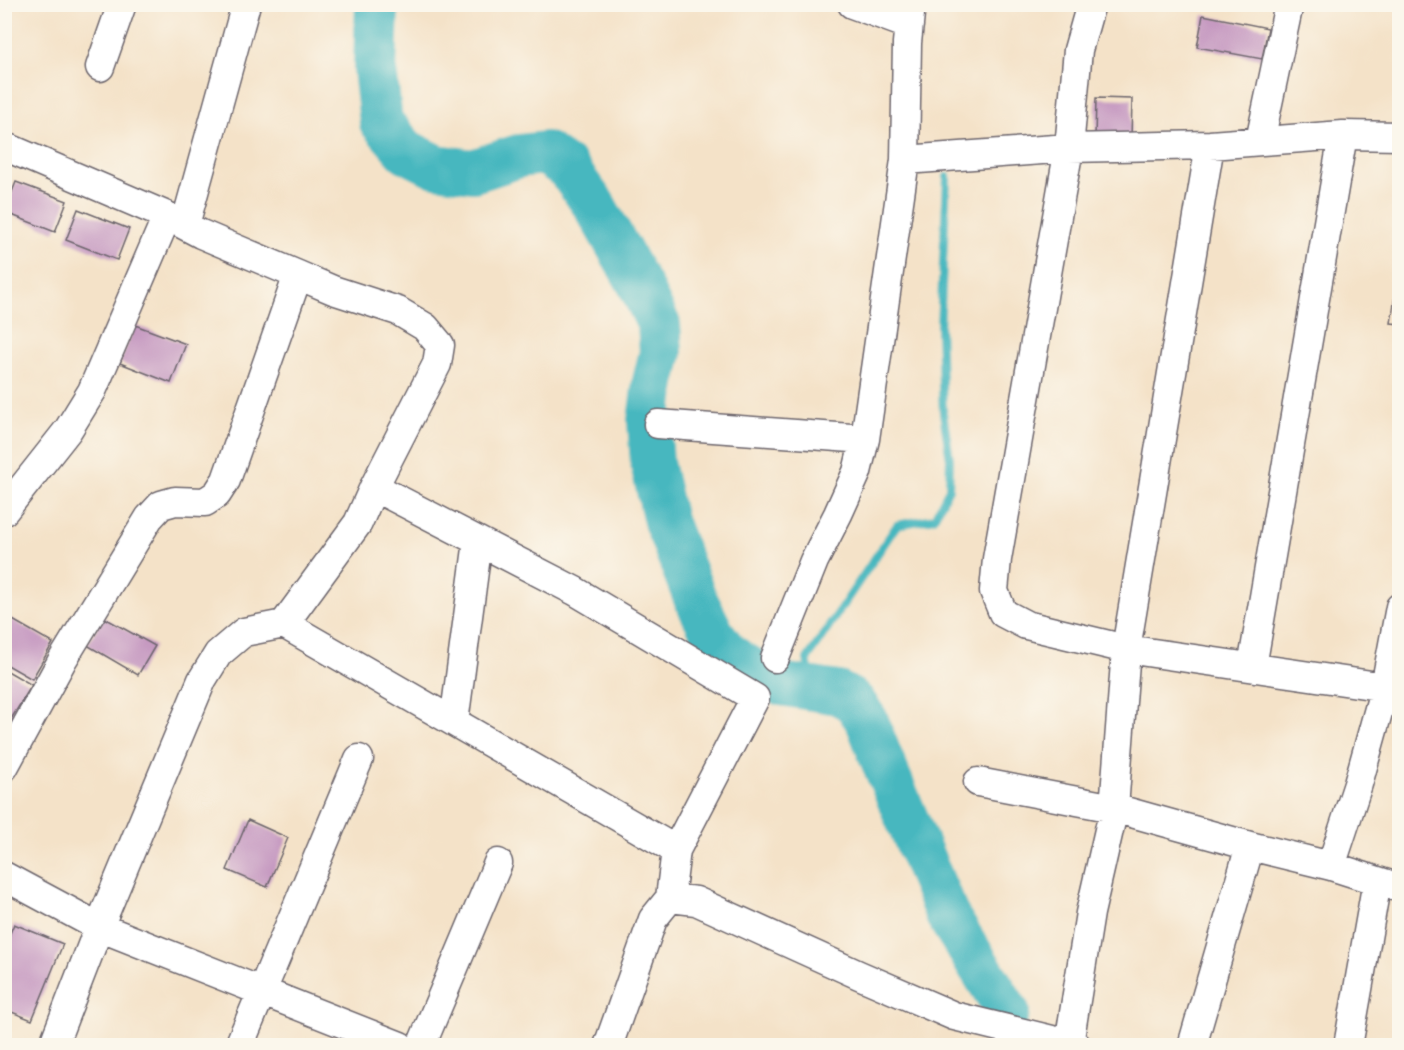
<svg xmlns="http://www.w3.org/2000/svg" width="1404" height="1050" viewBox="0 0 1404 1050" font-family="Itim,sans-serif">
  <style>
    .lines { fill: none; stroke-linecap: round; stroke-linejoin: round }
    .stream { stroke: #47b7bf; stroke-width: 8 }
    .river { stroke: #47b7bf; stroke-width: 44 }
    .building { fill: #c69ac1 }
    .street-casing { stroke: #6c656c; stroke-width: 31 }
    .street { stroke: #fff; stroke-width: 28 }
  </style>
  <rect width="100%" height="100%" fill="#fbf7ec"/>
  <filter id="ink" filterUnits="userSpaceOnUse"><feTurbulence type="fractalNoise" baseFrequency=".0167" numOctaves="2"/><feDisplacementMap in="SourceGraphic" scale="12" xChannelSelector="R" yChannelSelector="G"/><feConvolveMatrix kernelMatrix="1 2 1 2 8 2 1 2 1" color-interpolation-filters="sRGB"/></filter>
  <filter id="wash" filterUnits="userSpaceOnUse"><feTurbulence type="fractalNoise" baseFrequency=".008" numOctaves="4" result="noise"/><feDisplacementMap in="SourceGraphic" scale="24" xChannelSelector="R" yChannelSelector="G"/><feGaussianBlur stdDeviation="1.35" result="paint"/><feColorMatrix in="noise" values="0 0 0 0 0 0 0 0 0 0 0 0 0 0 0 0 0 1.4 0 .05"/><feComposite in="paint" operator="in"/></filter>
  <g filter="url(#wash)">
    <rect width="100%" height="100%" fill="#f4e2c8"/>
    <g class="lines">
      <path class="stream" d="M 818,690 L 810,674 L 807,659 L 897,525 L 934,518 L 949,489 L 950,459 L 943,413 L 940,328 L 947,177"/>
      <path class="river" d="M 377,4 L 375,69 L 381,122 L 406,151 L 436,166 L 473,171 L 519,156 L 545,153 L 567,168 L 594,205 L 640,286 L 659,325 L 661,352 L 654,382 L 649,421 L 652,463 L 665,521 L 695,598 L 713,634 L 727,653 L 742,664 L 781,684 L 838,693 L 853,701 L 867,721 L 880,755 L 947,915 L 1008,1012"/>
    </g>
    <g id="blocks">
      <path class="building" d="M 1203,15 L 1268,28 L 1262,59 L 1197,47 Z
        M 1096,98 L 1132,99 L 1131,139 L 1095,138 Z
        M 16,182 L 67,201 L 55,232 L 4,212 Z
        M 78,209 L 129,229 L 117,260 L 66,240 Z
        M 1398,276 L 1400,276 L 1400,324 L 1391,323 Z
        M 135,325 L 186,344 L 171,383 L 120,363 Z
        M 103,617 L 155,646 L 138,675 L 87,645 Z
        M 11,619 L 53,643 L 32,679 L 4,663 L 4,631 Z
        M 4,669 L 32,685 L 11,719 L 4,715 Z
        M 248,820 L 288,838 L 267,887 L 227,870 Z
        M 14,924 L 63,944 L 32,1020 L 4,1009 L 4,947 Z"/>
    </g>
  </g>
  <g filter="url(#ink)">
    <use href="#blocks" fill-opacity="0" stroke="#6c656c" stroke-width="1.5"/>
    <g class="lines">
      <g class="street-casing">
        <path id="street" d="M 852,4 L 909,25
          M 1091,4 L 1078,50 L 1069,148 L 997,559 L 994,591 L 1003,613 L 1026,625 L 1126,649 L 1385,687 L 1400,691
          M 100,67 L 122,4
          M 1260,141 L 1289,4
          M 4,146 L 167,216 L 201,234 L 298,275 L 333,290 L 398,311 L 425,327 L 440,345 L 437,364 L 374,487 L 358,523 L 284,624 L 676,850 L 670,898
          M 905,160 L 1069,148 L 1210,145 L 1343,135 L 1400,136
          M 185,225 L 246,4
          M 658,424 L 865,439
          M 374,487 L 575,591 L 755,698 L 676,850
          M 4,511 L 68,430 L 92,391 L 167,216
          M 775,658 L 814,561 L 838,514 L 857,472 L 865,439 L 905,160 L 907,43 L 911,4
          M 1252,667 L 1343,135
          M 454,722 L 478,541
          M 4,767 L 63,659 L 149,518 L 161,505 L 175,501 L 205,502 L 217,494 L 226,480 L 298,275
          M 978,782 L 1114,808 L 1250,846 L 1331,866 L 1400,888
          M 1331,866 L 1358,784 L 1385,687 L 1400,607
          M 4,876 L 99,927 L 400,1046
          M 1069,1044 L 1090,913 L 1114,808 L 1126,649 L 1210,145
          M 53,1046 L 99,927 L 202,680 L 218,654 L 244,632 L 284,624
          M 239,1046 L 359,759
          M 421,1046 L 498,863
          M 608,1046 L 653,919 L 670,898 L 696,901 L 859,975 L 954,1016 L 1077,1046
          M 1192,1046 L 1250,846
          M 1348,1046 L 1377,881"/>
      </g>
      <use href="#street" class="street"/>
    </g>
  </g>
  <rect width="1404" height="1050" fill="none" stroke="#fbf7ec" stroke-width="24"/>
</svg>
